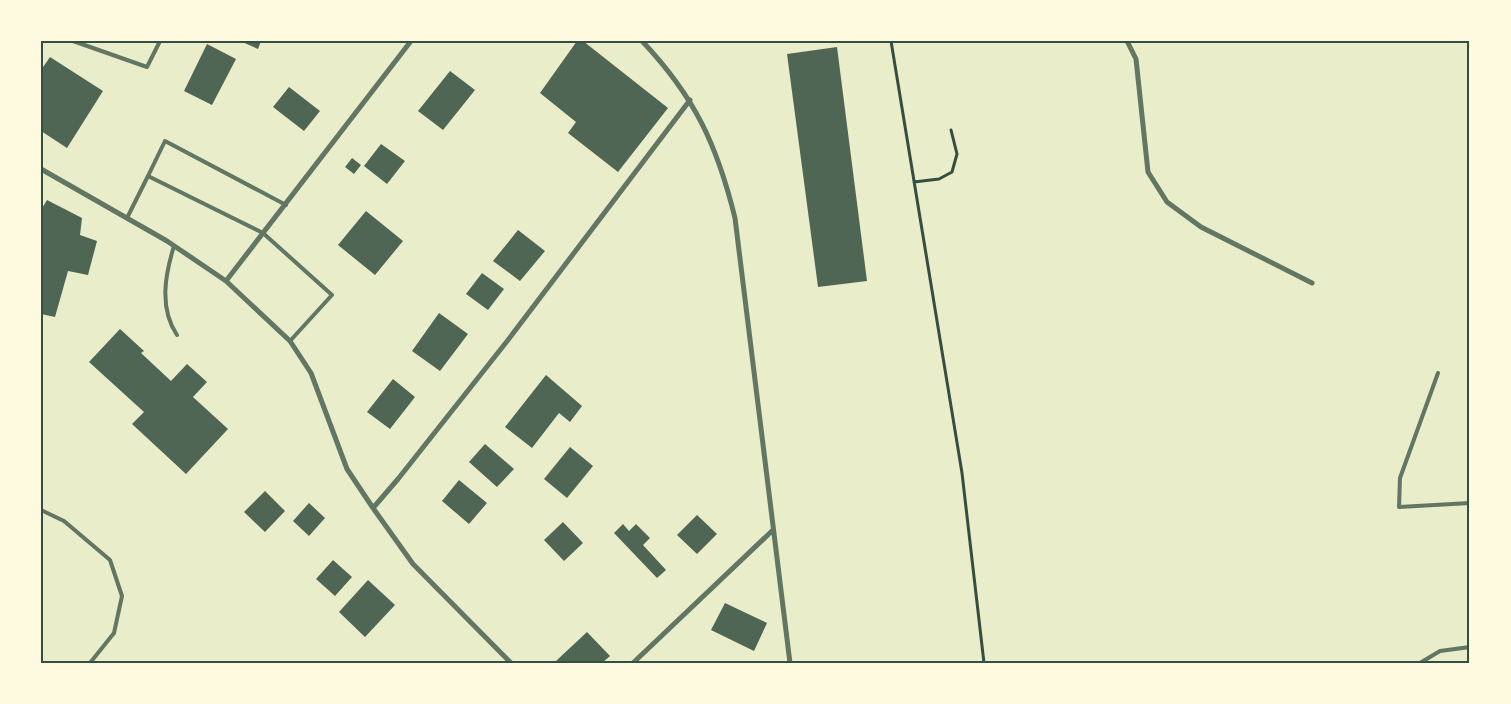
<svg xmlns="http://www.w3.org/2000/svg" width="1511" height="704" viewBox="0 0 1511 704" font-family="'PT Sans',sans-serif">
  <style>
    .building { fill: #4f6655 }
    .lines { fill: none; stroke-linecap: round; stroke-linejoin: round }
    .path { stroke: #344e41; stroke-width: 3 }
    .service { stroke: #617663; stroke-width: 4 }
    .minor { stroke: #617663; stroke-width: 5 }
    .neatline { fill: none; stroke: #344e41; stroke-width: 2 }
  </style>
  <rect width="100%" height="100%" fill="#e9edc9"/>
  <path class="building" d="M 240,41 L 261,41 L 258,49 Z
    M 577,41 L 583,41 L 668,108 L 618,172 L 568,133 L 576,122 L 540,93 Z
    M 207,44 L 236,59 L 212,105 L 184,91 Z
    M 837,47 L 867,281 L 818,287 L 787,54 Z
    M 50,57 L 103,91 L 67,148 L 41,131 L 41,70 Z
    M 450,71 L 475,90 L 443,130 L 418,111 Z
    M 289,87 L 320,111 L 304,131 L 273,107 Z
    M 381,144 L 405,161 L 387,184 L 364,166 Z
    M 352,158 L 361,165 L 354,174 L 345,167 Z
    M 47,200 L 82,218 L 80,235 L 97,241 L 88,275 L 68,271 L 55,317 L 41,314 L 41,210 Z
    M 366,211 L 403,241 L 375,275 L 338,245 Z
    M 518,230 L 545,251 L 520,281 L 493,261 Z
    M 482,273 L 504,289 L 488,310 L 466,294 Z
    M 439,313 L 468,334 L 440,371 L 412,351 Z
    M 120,329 L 144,351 L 141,353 L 171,381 L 187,364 L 207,382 L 193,397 L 228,429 L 186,474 L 132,424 L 144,412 L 89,362 Z
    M 546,375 L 582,406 L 570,422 L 559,413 L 532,448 L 505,427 Z
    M 393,379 L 415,397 L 390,429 L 367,412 Z
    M 485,444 L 514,469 L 497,487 L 469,462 Z
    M 570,447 L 593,466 L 567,498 L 544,479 Z
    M 459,480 L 487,503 L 469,524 L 442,501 Z
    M 265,491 L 285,511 L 265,532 L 244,512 Z
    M 309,503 L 325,518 L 309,536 L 293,521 Z
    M 697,515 L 717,534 L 697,554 L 677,535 Z
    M 563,522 L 583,543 L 564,561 L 544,540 Z
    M 623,524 L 629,531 L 636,524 L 650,538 L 643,545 L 666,570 L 657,578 L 614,533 Z
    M 333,560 L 352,577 L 335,596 L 316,579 Z
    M 368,580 L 395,605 L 365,637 L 339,612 Z
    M 725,603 L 767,623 L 754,651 L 711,630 Z
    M 587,632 L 610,656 L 602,663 L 559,663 L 556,661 Z"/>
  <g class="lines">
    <path class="path" d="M 891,41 L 962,473 L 984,663
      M 914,182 L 939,179 L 952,172 L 957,154 L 951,130"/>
    <path class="service" d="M 73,41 L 147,67 L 160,41
      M 286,205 L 165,141 L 148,176 L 263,233 L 332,295 L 290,341
      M 127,218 L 148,176
      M 174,246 C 165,275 159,308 177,335
      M 1438,373 L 1400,478 L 1399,507 L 1470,503
      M 41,510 L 64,521 L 110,560 L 122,596 L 114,633 L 90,663
      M 1420,663 L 1440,651 L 1470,647"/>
    <path class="minor" d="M 642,41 C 695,97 717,145 735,218 L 790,663
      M 1127,41 L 1136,59 L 1148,172 L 1167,202 L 1201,227 L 1312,283
      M 41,169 L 167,241 L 226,281 L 290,341 L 311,373 L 347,469 L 373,508 L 413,564 L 511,663
      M 226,281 L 411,41
      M 373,508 L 398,479 L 508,340 L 690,100
      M 633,663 L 773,530"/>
  </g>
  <rect width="1511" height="704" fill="none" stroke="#fefae0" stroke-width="85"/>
  <rect x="42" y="42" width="1426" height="620" class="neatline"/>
</svg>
